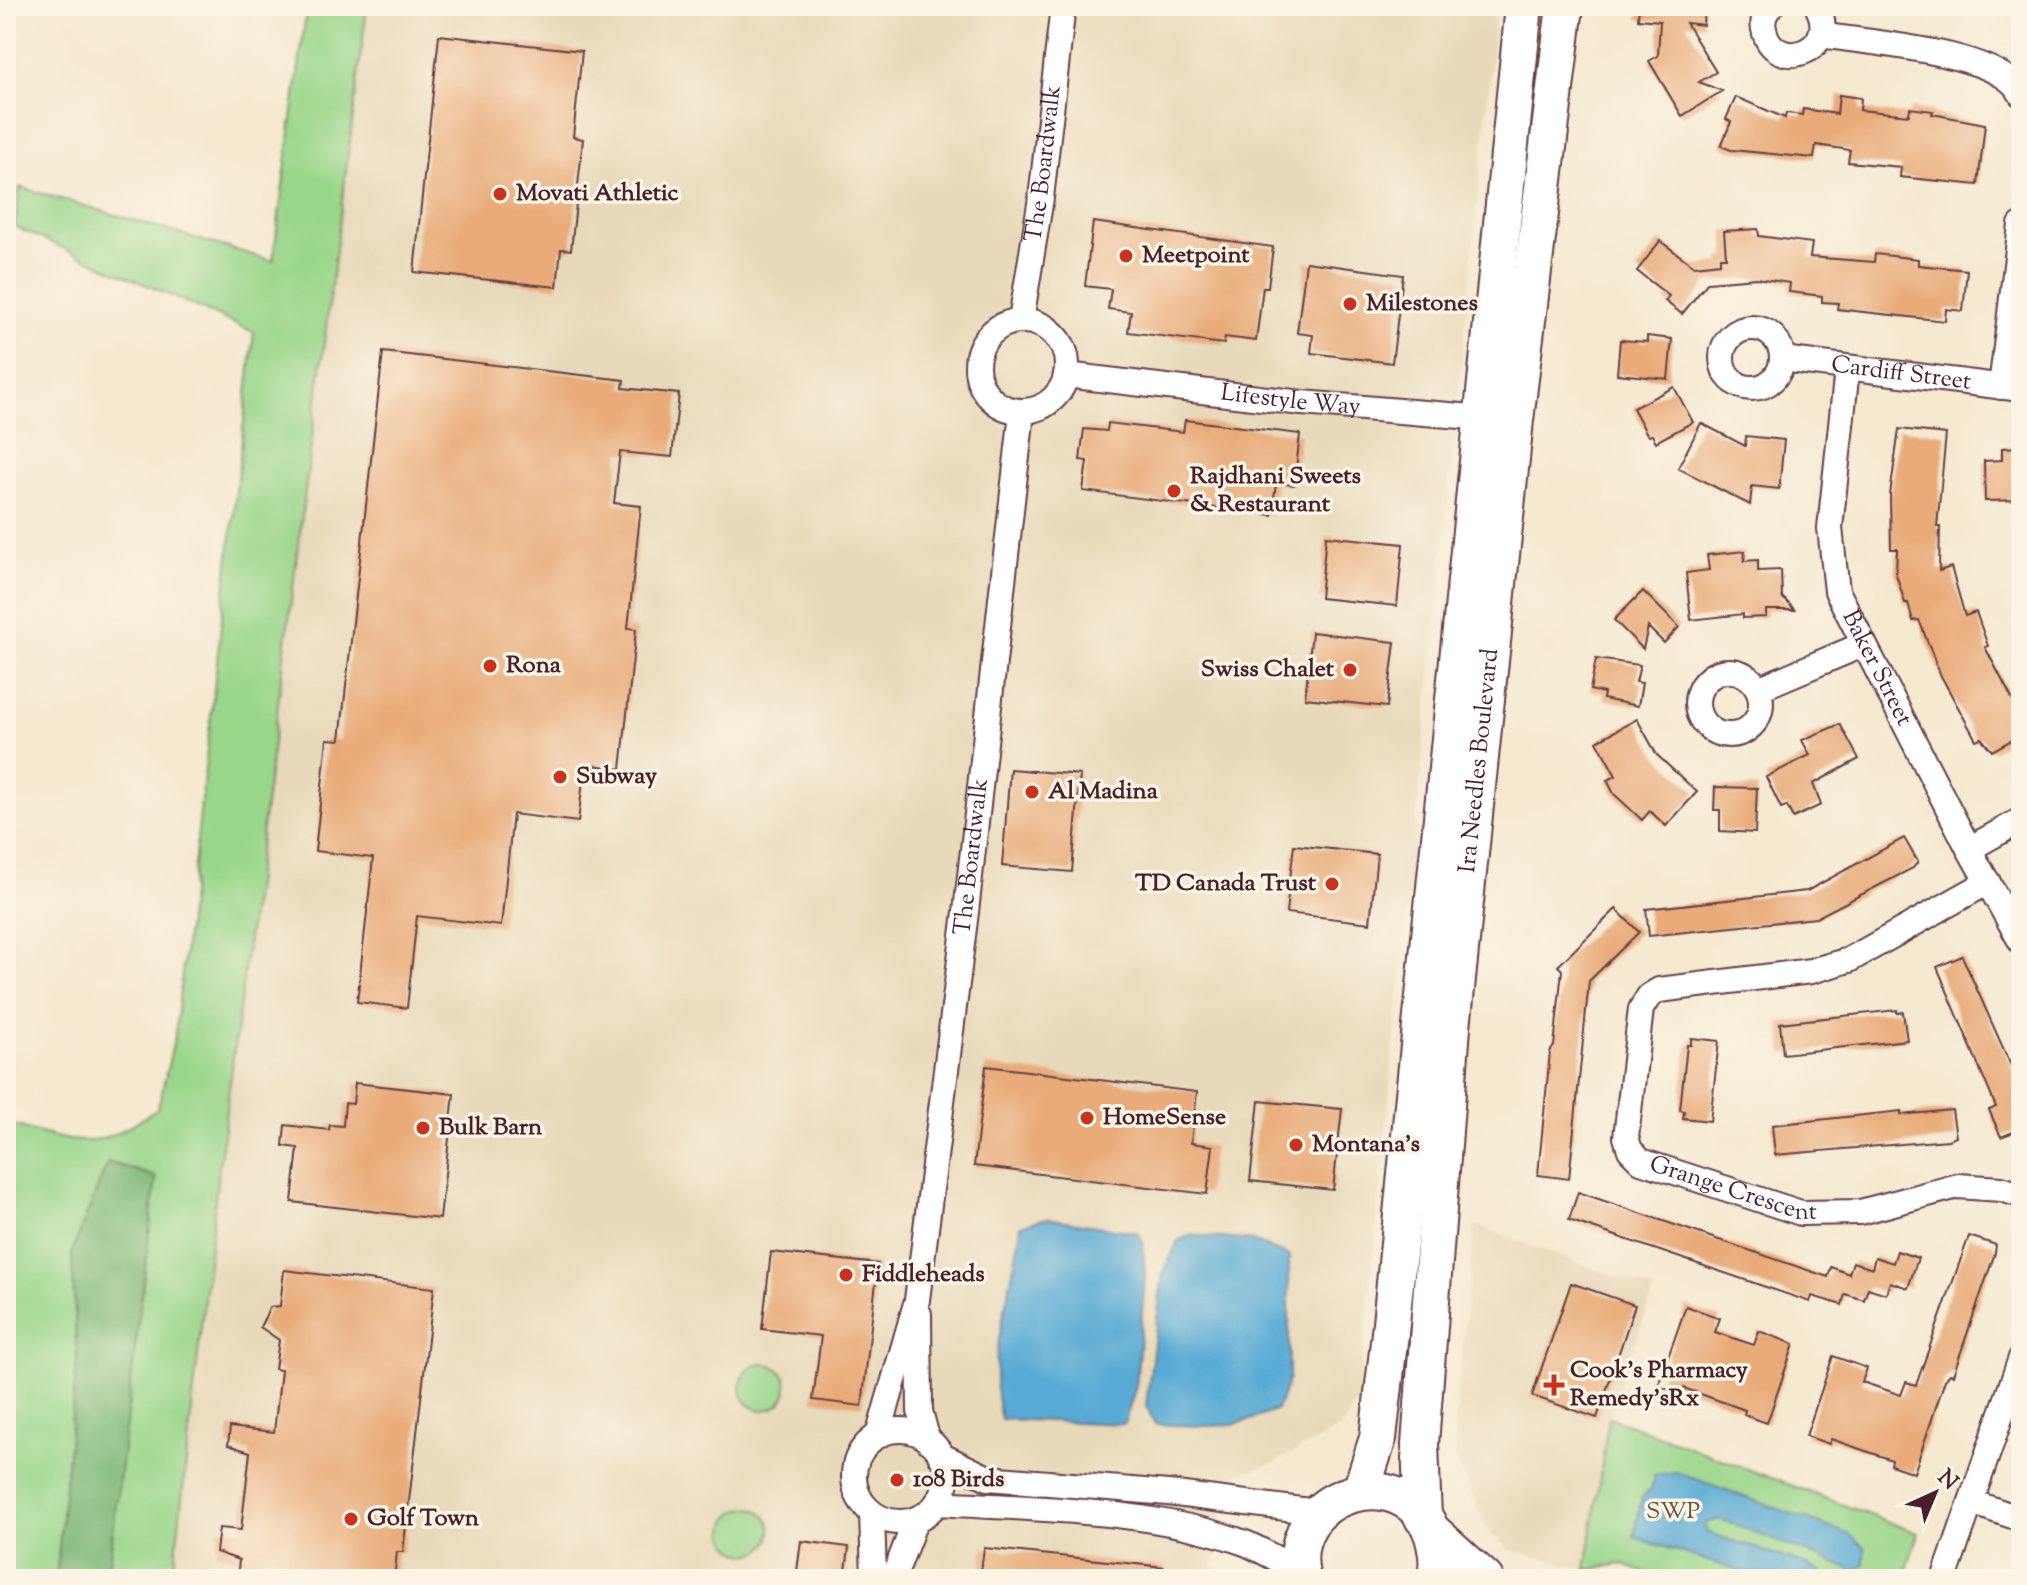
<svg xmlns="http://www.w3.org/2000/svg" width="2027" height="1585" viewBox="0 0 2027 1585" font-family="'Sorts Mill Goudy',serif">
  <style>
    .built { fill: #e8d9ba }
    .green { fill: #99d68a; stroke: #727a5a; stroke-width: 2 }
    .forest { fill: #7ab776; stroke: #626b50; stroke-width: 2 }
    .water { fill: #59aad4; stroke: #526480; stroke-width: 2 }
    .building { fill: #e8ab79 }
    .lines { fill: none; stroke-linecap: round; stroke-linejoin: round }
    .street-casing { stroke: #643d44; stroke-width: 28 }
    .secondary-casing { stroke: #643d44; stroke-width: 40 }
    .street { stroke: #fff; stroke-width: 24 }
    .secondary { stroke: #fff; stroke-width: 36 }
    .poi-dot { fill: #c8321e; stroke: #fcf5e5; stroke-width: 3 }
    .labels { text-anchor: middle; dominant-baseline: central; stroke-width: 7; stroke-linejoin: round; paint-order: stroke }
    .street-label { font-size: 24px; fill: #4a1f2b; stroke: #fcf5e5 }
    .poi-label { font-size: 24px; font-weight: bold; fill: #4a1f2b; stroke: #fcf5e5; text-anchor: start }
    .park-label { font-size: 24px; fill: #625648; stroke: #fcf5e5 }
  </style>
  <rect width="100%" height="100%" fill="#fcf5e5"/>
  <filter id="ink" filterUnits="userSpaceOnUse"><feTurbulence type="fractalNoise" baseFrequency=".0125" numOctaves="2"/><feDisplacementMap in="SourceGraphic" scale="16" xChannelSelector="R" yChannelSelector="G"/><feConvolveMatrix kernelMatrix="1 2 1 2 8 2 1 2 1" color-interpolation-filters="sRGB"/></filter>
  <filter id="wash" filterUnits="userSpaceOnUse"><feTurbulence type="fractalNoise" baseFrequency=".006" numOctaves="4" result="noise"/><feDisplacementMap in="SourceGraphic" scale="32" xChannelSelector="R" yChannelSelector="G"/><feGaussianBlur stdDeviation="1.8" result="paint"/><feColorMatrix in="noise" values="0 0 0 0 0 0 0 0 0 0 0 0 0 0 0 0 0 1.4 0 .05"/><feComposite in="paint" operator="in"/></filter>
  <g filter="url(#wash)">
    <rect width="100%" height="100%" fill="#f5e9d0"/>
    <path class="built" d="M 367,6 L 1497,6 L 1359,1399 L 1340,1428 L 1276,1462 L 1228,1477 L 1214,1567 L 1233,1579 L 173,1579 L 217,1182 Z
      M 1475,1225 L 1654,1290 L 1609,1417 L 1586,1570 L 1514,1551 L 1491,1535 L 1458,1465 L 1454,1431 Z"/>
    <path class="green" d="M 307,6 L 367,6 L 217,1182 L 173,1579 L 107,1579 L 156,1178 L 108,1162 L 72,1252 L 77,1362 L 56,1579 L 6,1579 L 6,1123 C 82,1144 89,1155 158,1108 L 175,1036 L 254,332 L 15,227 L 20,187 L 273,261 Z
      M741 1387a23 23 0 1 1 46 0a23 23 0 1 1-46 0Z
      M 1609,1417 L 1918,1533 L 1904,1579 L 1663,1579 L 1621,1564 L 1586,1570 Z
      M725 1531a23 23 0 1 1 46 0a23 23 0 1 1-46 0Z"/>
    <path class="forest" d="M 108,1162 L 156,1177 L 107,1579 L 56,1579 L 77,1362 L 72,1252 Z"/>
    <path class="water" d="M 1047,1218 L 1138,1233 L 1143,1242 L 1145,1276 L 1136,1386 L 1124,1424 L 1001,1419 C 984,1352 1014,1291 1021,1225 Z
      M 1191,1235 L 1253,1241 L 1289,1256 L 1289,1378 L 1277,1409 C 1235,1431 1201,1426 1155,1424 L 1146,1405 L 1163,1274 L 1178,1241 Z
      M 1676,1472 L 1851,1535 L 1865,1548 L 1865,1565 L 1855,1571 L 1720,1519 L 1706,1523 L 1706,1532 L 1810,1566 L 1820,1572 L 1821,1579 L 1764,1579 L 1634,1537 L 1642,1497 L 1651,1490 L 1654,1475 Z"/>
    <g id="blocks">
      <path class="building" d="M 1639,6 L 1704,6 L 1703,25 L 1686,23 L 1716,72 L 1699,82 L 1722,91 L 1682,116 L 1649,61 L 1658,56 L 1660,21 L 1638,19 Z
        M 439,35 L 582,51 L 573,137 L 583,139 L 571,250 L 561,249 L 557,287 L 414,272 Z
        M 1839,95 L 1861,98 L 1860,110 L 1909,115 L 1910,108 L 1933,111 L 1932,114 L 1985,124 L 1978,185 L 1900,177 L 1901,167 L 1848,162 L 1850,150 L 1816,145 L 1814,158 L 1731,150 L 1721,146 L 1731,122 L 1726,119 L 1736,97 L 1785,118 L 1786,113 L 1802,115 L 1803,109 L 1837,114 Z
        M 1093,222 L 1273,247 L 1268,287 L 1263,287 L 1256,341 L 1225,337 L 1224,344 L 1128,332 L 1131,312 L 1108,309 L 1111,289 L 1085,286 Z
        M 1758,229 L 1759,236 L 1812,243 L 1810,257 L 1874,262 L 1875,254 L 1918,259 L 1918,265 L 1967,270 L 1963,311 L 1946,309 L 1945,321 L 1837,309 L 1838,303 L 1822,302 L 1822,296 L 1789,292 L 1790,283 L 1756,278 L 1708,282 L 1682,314 L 1665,301 L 1669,296 L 1637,271 L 1660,241 L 1694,266 L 1720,263 L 1720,257 L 1726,257 L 1724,231 Z
        M 1306,262 L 1403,275 L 1392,363 L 1311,353 L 1313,335 L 1297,333 Z
        M 1647,336 L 1672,339 L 1668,379 L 1617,374 L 1620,340 L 1647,342 Z
        M 383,352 L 624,380 L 623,388 L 679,394 L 672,457 L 620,452 L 614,503 L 641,506 L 628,628 L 636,629 L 621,769 L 585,764 L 578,822 L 513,814 L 501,926 L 417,916 L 407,1008 L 357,1002 L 373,858 L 315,851 L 327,739 L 340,740 Z
        M 1674,387 L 1693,422 L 1656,442 L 1652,435 L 1648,436 L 1633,408 Z
        M 1185,420 L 1300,434 L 1294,485 L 1276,483 L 1272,515 L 1083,491 L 1087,461 L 1080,460 L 1084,429 L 1107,431 L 1108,423 L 1183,432 Z
        M 1701,423 L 1745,446 L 1746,436 L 1784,440 L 1779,489 L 1752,486 L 1750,505 L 1678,468 Z
        M 1899,429 L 1946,434 L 1937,527 L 1940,527 L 1939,571 L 1951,567 L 1965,616 L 1976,612 L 1988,646 L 1985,647 L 2021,716 L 2021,735 L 1992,751 L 1981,738 L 1976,740 L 1941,676 L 1919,620 L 1913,621 L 1908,603 L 1905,603 L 1896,574 L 1897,549 L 1891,549 L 1890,495 Z
        M 2021,447 L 2021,500 L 1985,501 L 1984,461 L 2002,460 L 2002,448 Z
        M 1326,536 L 1403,544 L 1397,606 L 1320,598 Z
        M 1745,551 L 1744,561 L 1758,560 L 1758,571 L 1781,570 L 1782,597 L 1795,610 L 1766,610 L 1766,617 L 1743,618 L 1743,614 L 1691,620 L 1686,573 L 1709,570 L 1707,555 Z
        M 1643,591 L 1679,627 L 1664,643 L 1648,627 L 1643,649 L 1614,620 Z
        M 1312,632 L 1395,642 L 1387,707 L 1305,698 Z
        M 1596,659 L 1640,665 L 1636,682 L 1642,683 L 1638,706 L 1603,699 L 1604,693 L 1590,690 Z
        M 1637,719 L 1657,755 L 1697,792 L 1666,826 L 1650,811 L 1642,820 L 1614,794 L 1607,780 L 1616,776 L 1597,741 Z
        M 1840,724 L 1859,759 L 1813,784 L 1821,805 L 1793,818 L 1787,806 L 1781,808 L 1766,777 L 1810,755 L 1802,740 Z
        M 1010,769 L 1080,775 L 1072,872 L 1002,866 Z
        M 1715,787 L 1757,788 L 1755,833 L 1720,831 L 1720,810 L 1714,810 Z
        M 1904,838 L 1918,862 L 1913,868 L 1816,918 L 1649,936 L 1646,909 L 1807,891 Z
        M 1294,845 L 1377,854 L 1370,923 L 1286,913 Z
        M 1616,909 L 1639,932 L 1589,981 L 1569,1179 L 1538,1175 L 1550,1052 L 1554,1046 L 1562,970 L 1558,966 Z
        M 1962,956 L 2021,1088 L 2021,1129 L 2001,1137 L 1989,1110 L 1996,1107 L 1937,967 Z
        M 1897,1010 L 1897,1013 L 1903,1012 L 1907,1040 L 1783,1054 L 1780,1023 Z
        M 1691,1038 L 1719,1041 L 1710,1121 L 1683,1118 L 1684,1111 L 1680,1110 L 1687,1045 L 1691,1045 Z
        M 986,1066 L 1197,1092 L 1191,1143 L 1213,1146 L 1207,1194 L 974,1166 Z
        M 355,1083 L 454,1094 L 440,1219 L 292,1202 L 298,1148 L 283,1146 L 285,1125 L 329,1130 L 330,1125 L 343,1126 L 345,1103 L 353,1104 Z
        M 1259,1101 L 1342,1109 L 1333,1190 L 1250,1181 Z
        M 1952,1110 L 1956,1137 L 1948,1140 L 1775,1155 L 1772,1125 L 1901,1111 L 1901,1115 Z
        M 1578,1192 L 1828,1277 L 1831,1267 L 1849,1274 L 1853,1262 L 1872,1269 L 1875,1257 L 1893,1263 L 1897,1251 L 1918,1258 L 1908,1288 L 1890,1282 L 1886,1294 L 1868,1288 L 1864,1300 L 1845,1294 L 1842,1305 L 1812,1296 L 1810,1302 L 1569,1220 Z
        M 1969,1236 L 1996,1245 L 1995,1253 L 1953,1375 L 1950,1374 L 1945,1380 L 1914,1473 L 1891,1465 L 1892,1460 L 1831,1439 L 1829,1444 L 1806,1436 L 1833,1356 L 1867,1368 L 1862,1382 L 1901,1395 L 1906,1382 L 1916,1385 Z
        M 771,1252 L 878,1264 L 862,1406 L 813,1400 L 821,1336 L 762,1329 Z
        M 284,1270 L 434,1288 L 403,1552 L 397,1552 L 394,1579 L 237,1579 L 239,1560 L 216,1552 L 219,1528 L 241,1530 L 250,1452 L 228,1445 L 230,1427 L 274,1432 L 281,1370 L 275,1369 L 279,1340 L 260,1327 L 270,1307 L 280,1306 Z
        M 1571,1283 L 1635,1305 L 1597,1418 L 1532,1396 Z
        M 1686,1306 L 1720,1318 L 1715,1332 L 1754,1345 L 1759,1331 L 1794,1344 L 1767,1423 L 1744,1415 L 1745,1410 L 1684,1388 L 1682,1394 L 1658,1386 Z
        M 801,1541 L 849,1547 L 845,1579 L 796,1579 Z
        M 984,1548 L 1164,1567 L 1164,1579 L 980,1579 Z"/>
    </g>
  </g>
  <g filter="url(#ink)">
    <use href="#blocks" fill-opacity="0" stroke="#643d44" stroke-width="2"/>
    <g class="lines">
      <g class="street-casing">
        <g id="street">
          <path d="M 1771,6 C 1765,12 1762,21 1764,29 C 1773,75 1842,52 1817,6"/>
          <path d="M 1821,35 C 1867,43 2000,51 2021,94"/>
          <path id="s1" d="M 1021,320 L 1041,198 L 1063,6"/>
          <circle cx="1022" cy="366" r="45"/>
          <circle cx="1752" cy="358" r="30"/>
          <path id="s2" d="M 1782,359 L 2021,389"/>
          <path id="s3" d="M 1847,369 L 1830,528 L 1837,591 L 1969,849 L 2021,942"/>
          <path id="s4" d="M 1066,375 L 1302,403 L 1498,419"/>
          <path d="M 2001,387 L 2021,225"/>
          <circle cx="1729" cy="703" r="32"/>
          <path d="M 1758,689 L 1862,645"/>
          <path d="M 1969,849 L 2021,820"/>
          <path id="s5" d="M 1988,882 L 1849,960 L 1811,971 L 1659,990 L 1649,996 L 1641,1009 L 1626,1137 L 1630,1150 L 1641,1161 L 1801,1213 L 1860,1212 L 1958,1186 L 2001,1189 L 2021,1195"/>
          <path d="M 919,1314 L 920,1411 L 928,1441"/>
          <circle cx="900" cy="1476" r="46"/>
          <path id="s6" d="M 878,1436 L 917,1300 L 966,912 L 1022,412"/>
          <path d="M 940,1455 L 988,1478 L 1168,1493 L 1318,1512"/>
          <path d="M 1971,1502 L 2021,1519"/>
          <path d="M 937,1503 C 1035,1509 1152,1509 1245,1543 C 1264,1551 1282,1562 1299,1571"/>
          <path d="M 872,1513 L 874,1579"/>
          <path d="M 893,1579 L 916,1519"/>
          <path d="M 1944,1579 L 2021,1358"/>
        </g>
      </g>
      <g class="secondary-casing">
        <g id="secondary">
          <path d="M 1361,1491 L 1378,1438 L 1390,1333 L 1524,6"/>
          <path id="s7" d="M 1423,1518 L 1420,1444 L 1452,1027 L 1515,420 L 1565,6"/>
          <path d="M 1431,1530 L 1485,1579"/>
          <path d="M 1302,1579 C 1279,1492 1408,1456 1433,1536 C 1437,1550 1440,1565 1435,1579"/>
        </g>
      </g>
      <use href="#street" class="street"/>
      <use href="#secondary" class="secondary"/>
    </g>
  </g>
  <g class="poi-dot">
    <circle cx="500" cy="194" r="8"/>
    <circle cx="1126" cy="256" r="8"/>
    <circle cx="1350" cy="304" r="8"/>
    <circle cx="1174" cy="491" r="8"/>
    <circle cx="490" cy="666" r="8"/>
    <circle cx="1350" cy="670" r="8"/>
    <circle cx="560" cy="777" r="8"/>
    <circle cx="1032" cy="792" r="8"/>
    <circle cx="1332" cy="884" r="8"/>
    <circle cx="1087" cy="1118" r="8"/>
    <circle cx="423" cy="1128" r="8"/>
    <circle cx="1296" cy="1145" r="8"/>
    <circle cx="846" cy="1275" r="8"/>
    <path d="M1550 1373h8v8h8v8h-8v8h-8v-8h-8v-8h8z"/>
    <circle cx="897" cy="1480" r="8"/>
    <circle cx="351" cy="1519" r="8"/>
  </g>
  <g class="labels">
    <g class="street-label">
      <text stroke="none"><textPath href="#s1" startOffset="158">The Boardwalk</textPath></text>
      <text stroke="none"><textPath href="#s2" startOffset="120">Cardiff Street</textPath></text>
      <text stroke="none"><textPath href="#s4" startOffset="226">Lifestyle Way</textPath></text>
      <text stroke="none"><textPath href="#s3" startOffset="310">Baker Street</textPath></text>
      <text stroke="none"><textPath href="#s7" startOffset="760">Ira Needles Boulevard</textPath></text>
      <text stroke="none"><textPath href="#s6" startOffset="588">The Boardwalk</textPath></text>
      <text stroke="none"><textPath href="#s5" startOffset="634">Grange Crescent</textPath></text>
    </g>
    <g class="poi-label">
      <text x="516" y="194">Movati Athletic</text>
      <text x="1142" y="256">Meetpoint</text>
      <text x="1366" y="304">Milestones</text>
      <text x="1190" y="477">Rajdhani Sweets<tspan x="1190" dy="28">&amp; Restaurant</tspan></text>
      <text x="506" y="666">Rona</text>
      <text x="1334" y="670" text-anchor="end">Swiss Chalet</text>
      <text x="576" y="777">Subway</text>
      <text x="1048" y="792">Al Madina</text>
      <text x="1316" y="884" text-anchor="end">TD Canada Trust</text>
      <text x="1103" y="1118">HomeSense</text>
      <text x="439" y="1128">Bulk Barn</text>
      <text x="1312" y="1145">Montana's</text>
      <text x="862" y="1275">Fiddleheads</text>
      <text x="1570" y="1371">Cook's Pharmacy<tspan x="1570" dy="28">Remedy'sRx</tspan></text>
      <text x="913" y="1480">108 Birds</text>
      <text x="367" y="1519">Golf Town</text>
    </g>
    <g class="park-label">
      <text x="1673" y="1512">SWP</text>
    </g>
  </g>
  <rect width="2027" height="1585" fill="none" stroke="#fcf5e5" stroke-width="32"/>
  <g transform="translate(1935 1493) rotate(44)" stroke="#fcf5e5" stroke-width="6" paint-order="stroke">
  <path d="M0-6L14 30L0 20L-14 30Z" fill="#4a1f2b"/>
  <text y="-12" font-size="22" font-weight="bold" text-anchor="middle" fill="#4a1f2b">N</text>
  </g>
</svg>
